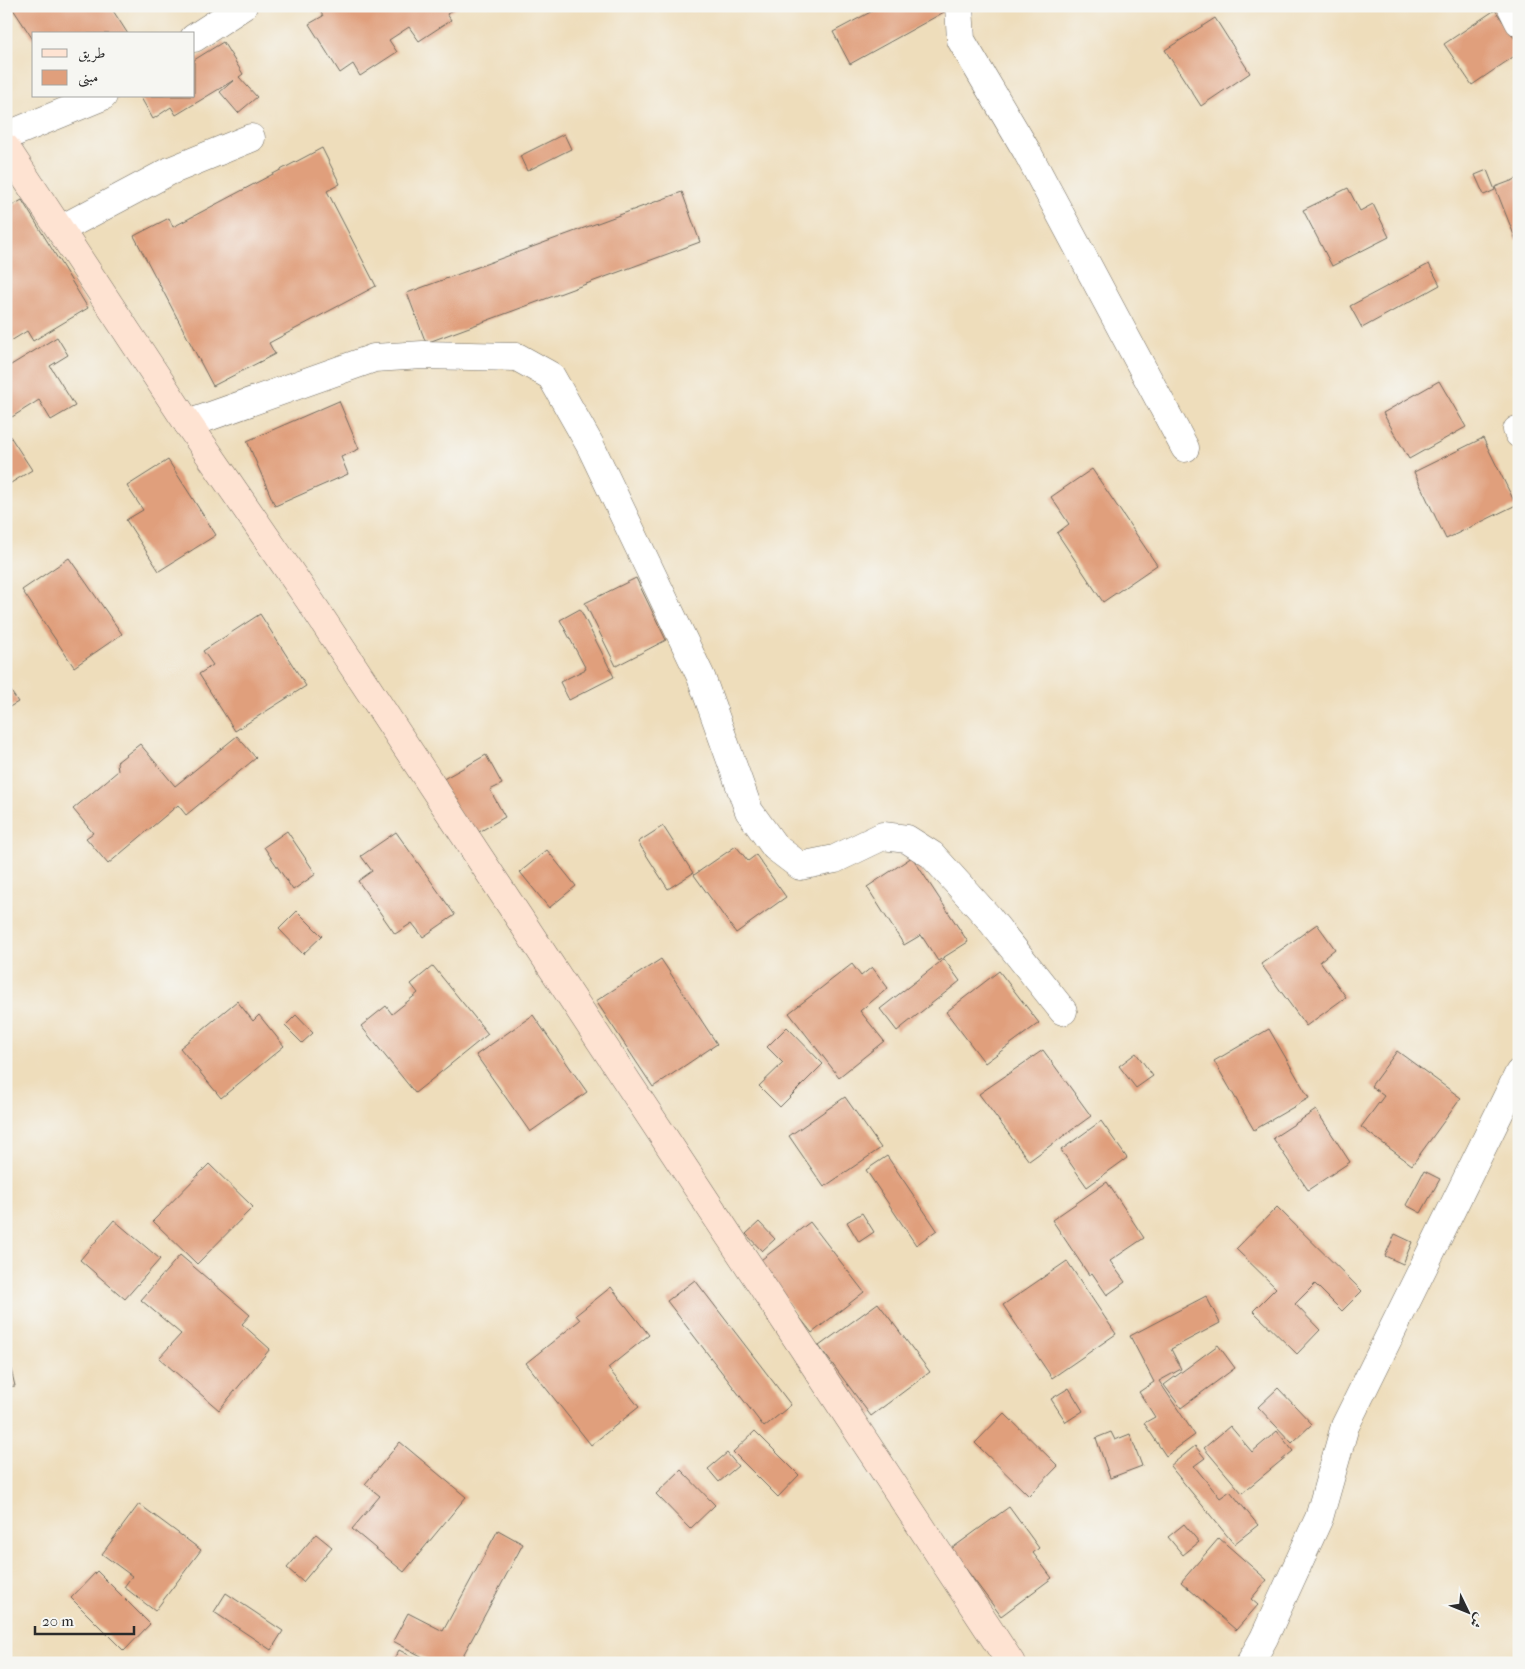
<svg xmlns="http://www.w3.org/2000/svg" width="1525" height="1669" viewBox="0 0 1525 1669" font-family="'IM FELL French Canon',Amiri,serif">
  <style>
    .building { fill: #e09f7c }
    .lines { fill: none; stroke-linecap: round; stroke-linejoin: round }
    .minor-casing { stroke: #6f695d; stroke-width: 29 }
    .secondary-casing { stroke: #6f695d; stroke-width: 29 }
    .minor { stroke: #fff; stroke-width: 28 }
    .secondary { stroke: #fee3d2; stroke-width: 28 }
  </style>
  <rect width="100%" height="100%" fill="#f6f6f2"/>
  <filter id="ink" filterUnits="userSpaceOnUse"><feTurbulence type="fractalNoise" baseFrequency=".02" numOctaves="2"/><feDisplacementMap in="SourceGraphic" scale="10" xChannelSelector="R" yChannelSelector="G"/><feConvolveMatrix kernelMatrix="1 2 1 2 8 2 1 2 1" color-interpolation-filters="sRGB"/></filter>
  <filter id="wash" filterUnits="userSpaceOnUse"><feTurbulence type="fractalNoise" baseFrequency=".0096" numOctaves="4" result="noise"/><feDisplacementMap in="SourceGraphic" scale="20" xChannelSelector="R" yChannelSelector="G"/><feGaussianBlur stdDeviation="1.12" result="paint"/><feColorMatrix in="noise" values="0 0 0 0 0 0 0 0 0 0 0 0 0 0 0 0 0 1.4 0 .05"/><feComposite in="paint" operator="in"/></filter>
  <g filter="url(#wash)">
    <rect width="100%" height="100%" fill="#edb"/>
    <g id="blocks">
      <path class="building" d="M 11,6 L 110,6 L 128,34 L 34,34 L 34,41 Z
        M 317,6 L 460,6 L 447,14 L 451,20 L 419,41 L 409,27 L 389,40 L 397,52 L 360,76 L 353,64 L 340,73 L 309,24 L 323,16 Z
        M 877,6 L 955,6 L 850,64 L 833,32 L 878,8 Z
        M 1495,10 L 1519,45 L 1519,53 L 1472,85 L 1444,44 Z
        M 1215,18 L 1250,73 L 1201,106 L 1165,50 Z
        M 223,42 L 243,74 L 239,77 L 257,97 L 238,113 L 220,92 L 234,80 L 176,115 L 171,107 L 153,119 L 140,96 L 194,96 L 194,60 Z
        M 564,134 L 571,149 L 527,171 L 520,156 Z
        M 322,148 L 340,184 L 327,191 L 376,286 L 269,343 L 275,354 L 213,386 L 134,236 L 169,218 L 173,227 Z
        M 1487,170 L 1495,190 L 1484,195 L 1475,175 Z
        M 1519,178 L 1519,239 L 1516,240 L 1495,187 Z
        M 1348,188 L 1360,211 L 1373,204 L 1389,237 L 1332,266 L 1303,210 Z
        M 682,192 L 700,242 L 426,343 L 407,293 Z
        M 22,200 L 88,308 L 33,341 L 27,331 L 6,344 L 6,209 Z
        M 1429,264 L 1440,285 L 1362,328 L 1350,306 Z
        M 57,337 L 68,355 L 50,366 L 75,406 L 51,420 L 39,400 L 12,417 L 6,407 L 6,368 Z
        M 1439,381 L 1466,427 L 1409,459 L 1383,413 Z
        M 339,401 L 359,449 L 341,457 L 348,474 L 275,506 L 247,441 Z
        M 6,430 L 32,470 L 6,486 Z
        M 1483,438 L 1516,505 L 1446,539 L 1414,472 Z
        M 168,460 L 216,535 L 159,571 L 126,520 L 143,510 L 127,486 Z
        M 1092,469 L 1157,565 L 1103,602 L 1057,533 L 1069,524 L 1051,497 Z
        M 69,558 L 122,634 L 74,667 L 22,590 Z
        M 636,578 L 666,640 L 616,666 L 585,603 Z
        M 580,609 L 614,677 L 569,700 L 560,682 L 586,669 L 560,620 Z
        M 260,614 L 306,686 L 235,731 L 199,674 L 213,665 L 203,651 Z
        M 6,684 L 18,702 L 6,709 Z
        M 237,736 L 256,758 L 186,815 L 178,805 L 108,864 L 86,838 L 93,833 L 73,809 L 118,771 L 117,762 L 140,744 L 175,786 Z
        M 486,755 L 502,784 L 490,790 L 505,817 L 472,836 L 440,781 Z
        M 663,826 L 693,873 L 668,889 L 638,842 Z
        M 287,831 L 316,874 L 293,890 L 264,847 Z
        M 396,832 L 455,915 L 423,937 L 412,923 L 395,934 L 358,881 L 372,871 L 361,856 Z
        M 736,846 L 748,861 L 756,855 L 786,897 L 736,933 L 694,875 Z
        M 547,850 L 576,886 L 549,908 L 520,872 Z
        M 912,857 L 968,942 L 938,961 L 921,935 L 904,945 L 867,887 Z
        M 297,911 L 322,936 L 303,954 L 279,929 Z
        M 1317,924 L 1335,949 L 1320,961 L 1346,997 L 1306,1026 L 1261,964 Z
        M 661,959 L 717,1044 L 653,1087 L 596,1001 Z
        M 944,959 L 960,981 L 897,1031 L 880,1009 Z
        M 852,964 L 861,976 L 872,967 L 888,988 L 860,1011 L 884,1041 L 839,1077 L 789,1013 Z
        M 433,966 L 488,1034 L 415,1093 L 361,1026 L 386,1006 L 392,1014 L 418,993 L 411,984 Z
        M 999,971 L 1039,1023 L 985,1063 L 946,1012 Z
        M 237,1001 L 253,1021 L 259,1015 L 284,1046 L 221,1098 L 180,1048 Z
        M 296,1015 L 313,1033 L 302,1043 L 285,1026 Z
        M 533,1015 L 587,1092 L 530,1132 L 476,1055 Z
        M 787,1027 L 823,1064 L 780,1107 L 759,1086 L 783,1063 L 767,1047 Z
        M 1269,1029 L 1309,1098 L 1254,1130 L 1214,1061 Z
        M 1043,1050 L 1091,1116 L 1029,1161 L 979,1094 Z
        M 1397,1051 L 1461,1098 L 1412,1165 L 1361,1127 L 1384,1096 L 1371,1086 Z
        M 1136,1053 L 1153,1076 L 1136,1088 L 1119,1066 Z
        M 845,1097 L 881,1148 L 824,1187 L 789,1136 Z
        M 1316,1110 L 1350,1162 L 1308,1190 L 1273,1138 Z
        M 1101,1121 L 1127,1158 L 1087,1187 L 1061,1150 Z
        M 887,1156 L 937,1230 L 916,1245 L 866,1170 Z
        M 209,1164 L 253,1207 L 197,1264 L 153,1221 Z
        M 1424,1171 L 1440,1179 L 1421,1213 L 1406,1205 Z
        M 1107,1182 L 1144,1238 L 1110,1261 L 1125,1282 L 1107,1295 L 1092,1273 L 1089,1275 L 1052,1220 Z
        M 1277,1207 L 1362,1291 L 1342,1311 L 1315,1284 L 1295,1304 L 1320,1330 L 1297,1354 L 1253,1311 L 1276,1288 L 1236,1249 Z
        M 862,1213 L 874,1232 L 859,1242 L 847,1222 Z
        M 114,1220 L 160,1259 L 125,1299 L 80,1260 Z
        M 759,1222 L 775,1239 L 762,1251 L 746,1234 Z
        M 810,1222 L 864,1292 L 812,1333 L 757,1263 Z
        M 1395,1234 L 1412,1242 L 1403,1264 L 1385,1256 Z
        M 180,1255 L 250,1315 L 242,1324 L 270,1349 L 219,1410 L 159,1358 L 181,1334 L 141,1300 Z
        M 1067,1261 L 1116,1334 L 1052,1378 L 1003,1305 Z
        M 695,1280 L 791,1405 L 764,1427 L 667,1301 Z
        M 611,1287 L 649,1335 L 608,1368 L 639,1407 L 591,1445 L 526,1363 L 580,1320 L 576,1315 Z
        M 1206,1296 L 1220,1323 L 1171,1349 L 1181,1369 L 1159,1381 L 1195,1435 L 1166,1456 L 1144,1423 L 1155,1417 L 1139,1392 L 1154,1382 L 1130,1336 Z
        M 878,1303 L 930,1372 L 871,1416 L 819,1346 Z
        M 1218,1345 L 1235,1368 L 1181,1408 L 1164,1385 Z
        M 6,1349 L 15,1386 L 6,1387 Z
        M 1069,1388 L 1083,1411 L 1066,1422 L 1051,1399 Z
        M 1278,1388 L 1312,1424 L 1292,1443 L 1258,1407 Z
        M 1004,1413 L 1058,1466 L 1029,1496 L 975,1443 Z
        M 1230,1426 L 1252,1452 L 1277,1431 L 1293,1451 L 1242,1493 L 1204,1448 Z
        M 755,1431 L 799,1475 L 778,1497 L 733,1452 Z
        M 1111,1432 L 1115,1440 L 1130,1434 L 1142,1466 L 1110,1478 L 1096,1438 Z
        M 400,1442 L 466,1497 L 404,1572 L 352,1529 L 380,1496 L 365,1484 Z
        M 1195,1446 L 1205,1458 L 1194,1466 L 1220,1498 L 1230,1491 L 1258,1525 L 1234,1544 L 1170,1466 Z
        M 727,1453 L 738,1466 L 719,1482 L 708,1469 Z
        M 681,1470 L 715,1505 L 690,1529 L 656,1494 Z
        M 139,1504 L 201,1550 L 155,1611 L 124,1587 L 132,1576 L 102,1554 Z
        M 1009,1507 L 1039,1548 L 1033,1553 L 1052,1578 L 1001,1616 L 951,1549 Z
        M 1184,1524 L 1199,1542 L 1183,1555 L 1168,1537 Z
        M 498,1530 L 523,1544 L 459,1663 L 434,1663 L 393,1641 L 408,1613 L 443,1631 Z
        M 316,1534 L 332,1547 L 303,1582 L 287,1568 Z
        M 1219,1538 L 1267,1580 L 1251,1599 L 1258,1605 L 1236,1630 L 1181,1582 Z
        M 97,1571 L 150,1624 L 124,1651 L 71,1598 Z
        M 226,1593 L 283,1631 L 271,1650 L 214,1612 Z
        M 399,1650 L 425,1663 L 392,1663 Z"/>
    </g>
  </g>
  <g filter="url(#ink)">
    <use href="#blocks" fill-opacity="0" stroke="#6f695d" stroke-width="1"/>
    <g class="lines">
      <g class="minor-casing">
        <path id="minor" d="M 959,6 L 961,40 L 1026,150 L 1185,448
          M 1511,6 L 1519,22
          M 194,38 L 243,6
          M 6,136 L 103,96
          M 61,229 L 170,171 L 251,138
          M 188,424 L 374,358 L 423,355 L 517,357 L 551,376 L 590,445 L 701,677 L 749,811 L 775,847 L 800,866 L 835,859 L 883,836 L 907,839 L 932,855 L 988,917 L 1063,1011
          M 1517,430 L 1519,434
          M 1250,1663 L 1264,1638 L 1319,1518 L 1345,1426 L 1519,1073"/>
      </g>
      <g class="secondary-casing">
        <path id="secondary" d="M 6,148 L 188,424 L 312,604 L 1011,1663"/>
      </g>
      <use href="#minor" class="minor"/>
      <use href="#secondary" class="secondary"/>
    </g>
  </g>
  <rect width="1525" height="1669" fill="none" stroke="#f6f6f2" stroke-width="25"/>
  <rect x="32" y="32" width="162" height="65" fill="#f6f6f2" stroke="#a5a5a2"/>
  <rect x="42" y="49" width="25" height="8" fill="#fee3d2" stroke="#a5a5a2"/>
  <text x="78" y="58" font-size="15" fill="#2b2b2b">طريق</text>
  <rect x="42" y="70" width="25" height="15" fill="#e09f7c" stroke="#a5a5a2"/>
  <text x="78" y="82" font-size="15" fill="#2b2b2b">مبنى</text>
  <g transform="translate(1468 1612) rotate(133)" stroke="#f6f6f2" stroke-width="4" paint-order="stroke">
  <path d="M0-4L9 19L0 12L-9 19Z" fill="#2b2b2b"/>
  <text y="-8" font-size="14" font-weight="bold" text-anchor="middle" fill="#2b2b2b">ش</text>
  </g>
  <path d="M35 1626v8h99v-8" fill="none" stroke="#2b2b2b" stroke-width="2.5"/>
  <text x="42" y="1626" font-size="15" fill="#2b2b2b" stroke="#f6f6f2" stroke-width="4" paint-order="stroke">20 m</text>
</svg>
